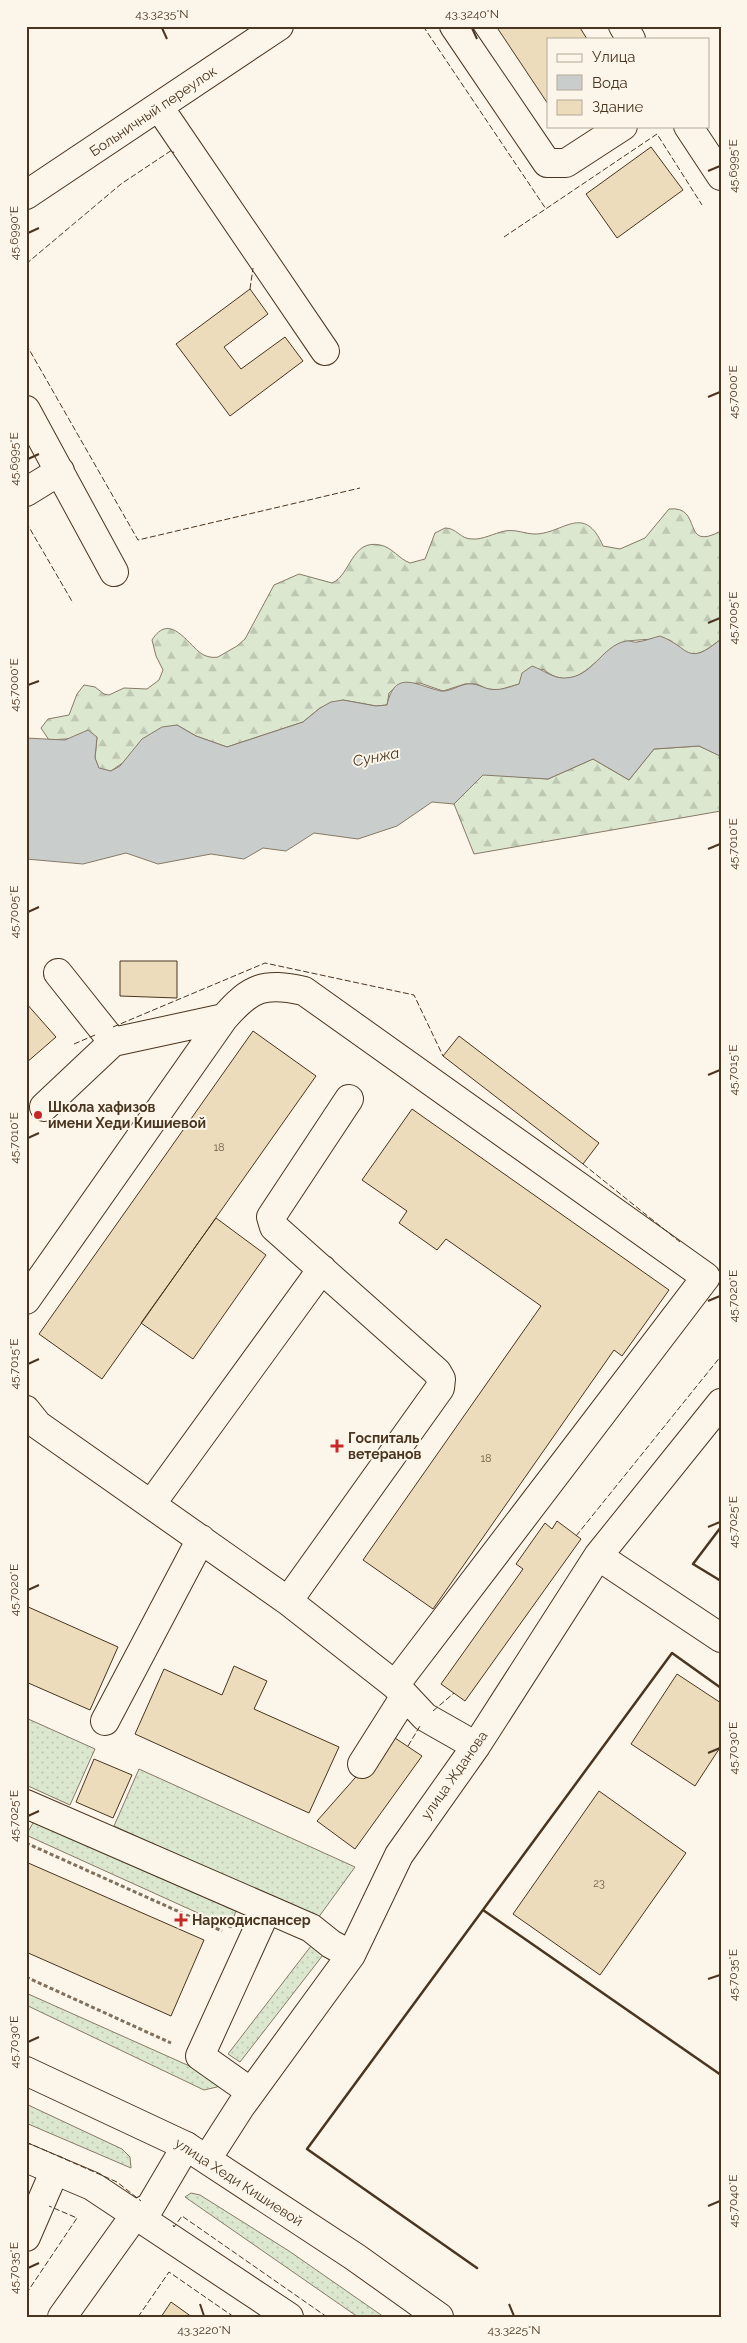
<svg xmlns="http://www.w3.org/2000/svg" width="747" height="2343" viewBox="0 0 747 2343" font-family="Raleway,sans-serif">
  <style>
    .grass { fill: url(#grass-dots); stroke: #887966 }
    .forest { fill: url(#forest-firs); stroke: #887966 }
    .water { fill: #c9cecd; stroke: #887966 }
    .building { fill: #ecdcbc; stroke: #4a3520 }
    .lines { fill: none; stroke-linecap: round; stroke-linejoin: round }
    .minor-casing { stroke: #4a3520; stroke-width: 30 }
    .major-casing { stroke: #4a3520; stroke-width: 30 }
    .path { stroke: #7f6f5c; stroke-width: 3; stroke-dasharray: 4 2.5; stroke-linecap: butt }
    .minor { stroke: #fbf6e9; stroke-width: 28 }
    .major { stroke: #fbf6e9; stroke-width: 28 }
    .fence { stroke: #4a3520; stroke-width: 1; stroke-dasharray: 6 2.5; stroke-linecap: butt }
    .wall { stroke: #4a3520; stroke-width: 2.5 }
    .ticks { fill: none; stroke: #4a3520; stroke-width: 2 }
    .poi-dot { fill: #c62828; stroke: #fbf6e9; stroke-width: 2 }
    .labels { text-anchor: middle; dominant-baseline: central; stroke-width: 4; stroke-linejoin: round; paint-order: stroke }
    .number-label { font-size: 11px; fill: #725f47 }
    .street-label { font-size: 14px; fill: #4a3520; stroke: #fbf6e9 }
    .poi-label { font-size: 14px; font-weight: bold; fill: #4a3520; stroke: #fbf6e9; text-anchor: start }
    .water-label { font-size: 15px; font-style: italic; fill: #4a3520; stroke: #fbf6e9 }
    .neatline { fill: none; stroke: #4a3520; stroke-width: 2 }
    .ticks-label { font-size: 12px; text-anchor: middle; fill: #4a3520 }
  </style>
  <defs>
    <pattern id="grass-dots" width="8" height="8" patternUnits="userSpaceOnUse" patternTransform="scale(1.25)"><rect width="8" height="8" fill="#dce7d0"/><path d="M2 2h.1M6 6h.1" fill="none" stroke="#bec7b2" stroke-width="1.8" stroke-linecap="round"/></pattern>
    <pattern id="forest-firs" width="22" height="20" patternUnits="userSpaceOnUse" patternTransform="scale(1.25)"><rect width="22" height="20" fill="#dce7d0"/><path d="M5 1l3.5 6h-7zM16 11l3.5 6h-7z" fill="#bec7b2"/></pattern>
  </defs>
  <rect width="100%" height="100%" fill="#fbf6e9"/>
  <path class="grass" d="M 26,1718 L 95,1749 L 70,1805 L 26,1785 Z
    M 139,1769 L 355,1867 L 318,1918 L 114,1826 Z
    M 36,1818 L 236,1910 L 231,1928 L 26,1835 Z
    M 311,1946 L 323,1955 L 240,2062 L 228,2054 Z
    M 26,1993 L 194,2068 L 221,2086 L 204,2090 L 26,2005 Z
    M 26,2104 L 122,2149 L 130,2157 L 131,2168 L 26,2123 Z
    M 191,2193 L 200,2195 L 289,2251 L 384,2317 L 358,2317 L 185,2197 Z"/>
  <path class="forest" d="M 669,509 C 704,505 680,553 721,531 L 721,639 C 708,649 696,660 680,650 C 676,647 673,641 669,640 C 663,638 629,640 624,642 C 595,653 578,698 543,669 L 519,684 L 499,690 L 487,689 L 477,684 L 465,684 L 443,691 L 420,683 L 398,685 L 389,693 L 387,705 L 376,706 L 343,700 L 320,708 L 303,722 L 227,747 L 196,736 L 177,725 L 111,771 L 99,769 L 95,758 L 97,737 L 49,740 L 41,728 L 48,719 L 69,715 L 77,694 L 84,685 L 95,687 L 104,694 L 109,695 L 124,688 L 147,689 L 159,680 L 163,670 L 156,656 L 152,640 C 170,611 188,645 202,654 C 207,657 213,658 218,657 L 237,646 L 245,639 L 274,585 L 299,574 L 332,583 C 351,575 351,539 380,545 C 392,547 399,559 410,563 L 425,559 L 435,533 L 445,528 C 457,528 460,539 472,539 C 483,540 494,533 505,531 C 516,529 525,534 535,534 C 563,534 584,502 603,546 L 620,549 L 645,538 Z
    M 699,746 L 721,756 L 721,811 L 474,854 L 454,804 L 483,774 L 548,779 L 593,759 L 629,780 L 654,749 Z"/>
  <path class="water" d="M 660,636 C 690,647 686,668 721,639 L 720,756 L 699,746 L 654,749 L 629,780 L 593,759 L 548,779 L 483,775 L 454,804 L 432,802 L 397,826 L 358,839 L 314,833 L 286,851 L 263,848 L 244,859 L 211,854 L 158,864 L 126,853 L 83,864 L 26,859 L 26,738 L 65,740 L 88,730 L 97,737 L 95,758 L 99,768 L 111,771 L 120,766 L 142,739 L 162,727 L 177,725 L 196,736 L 227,747 L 303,722 L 320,708 L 331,702 L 343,700 L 376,706 L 387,705 C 395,668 417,686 441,691 C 450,692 459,685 467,684 C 476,683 481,687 489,689 C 500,691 509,687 519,684 L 522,673 L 532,666 C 544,670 552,678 564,678 C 593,678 601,646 626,641 C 629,640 634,643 637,642 C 645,641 652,638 660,636 Z"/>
  <path class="building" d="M 496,26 L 579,26 L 587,39 L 548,39 L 548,104 Z
    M 651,147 L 683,190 L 617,238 L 586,194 Z
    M 250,289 L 268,314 L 224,347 L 241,369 L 285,337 L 303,361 L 230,416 L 176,344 Z
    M 120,961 L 177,961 L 177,998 L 120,996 Z
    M 26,1003 L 56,1037 L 26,1063 Z
    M 253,1031 L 316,1076 L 102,1379 L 39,1334 Z
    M 459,1036 L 599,1143 L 583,1164 L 443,1056 Z
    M 412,1109 L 669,1290 L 622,1356 L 614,1350 L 433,1609 L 363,1560 L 541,1306 L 446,1239 L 437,1250 L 399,1223 L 407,1211 L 362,1180 Z
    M 216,1218 L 266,1255 L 193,1359 L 141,1323 Z
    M 557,1521 L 581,1539 L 465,1701 L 441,1684 L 523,1569 L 516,1564 L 545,1523 L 552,1529 Z
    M 26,1606 L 118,1647 L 90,1710 L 26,1682 Z
    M 234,1666 L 267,1681 L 254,1709 L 339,1747 L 309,1813 L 135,1734 L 164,1669 L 222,1695 Z
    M 677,1674 L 721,1703 L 721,1746 L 695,1786 L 631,1744 Z
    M 392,1736 L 422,1756 L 355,1849 L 317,1821 Z
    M 94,1759 L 132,1775 L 113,1818 L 76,1802 Z
    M 599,1791 L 686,1853 L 600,1975 L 513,1914 Z
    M 26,1862 L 204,1940 L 171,2016 L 26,1952 Z
    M 171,2302 L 192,2317 L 161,2317 Z"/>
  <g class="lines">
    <g class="minor-casing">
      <path id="minor" d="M 454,26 L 547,163 L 566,163 L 623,126
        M 623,26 L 631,39
        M 159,107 L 325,351
        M 688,126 L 721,176
        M 26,195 L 279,26
        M 26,410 L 114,572
        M 26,492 L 60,471
        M 58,973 L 113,1042
        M 44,1107 L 113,1042 L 224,1018
        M 26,1300 L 224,1018 C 251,987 264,982 304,991 L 706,1277 L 395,1685
        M 26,1410 L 38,1425 L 288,1601 L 395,1685 L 425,1717 L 476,1746
        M 152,1503 L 322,1269
        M 598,1556 L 721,1638
        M 288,1601 L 440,1388 L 441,1379 L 437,1372 L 274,1227 L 271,1217 L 349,1099
        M 105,1721 L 201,1539
        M 362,1764 L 405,1696
        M 26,1804 L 311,1928 L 331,1944 L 351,1955
        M 251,2092 L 200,2056 L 267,1909
        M 26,2158 L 92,2186 L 289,2317
        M 207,2159 L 241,2106 L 351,1955 L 399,1855 L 476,1746 L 598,1556 L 721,1403
        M 26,2237 L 55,2170
        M 62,2317 L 135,2215 L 150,2207 L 186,2146"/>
    </g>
    <g class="major-casing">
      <path id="major" d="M 26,2071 L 186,2146 L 355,2257 L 439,2317"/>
    </g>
    <path class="path" d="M 26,1843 L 222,1931
      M 26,1977 L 171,2043"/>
    <use href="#minor" class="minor"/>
    <use href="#major" class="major"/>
    <path class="fence" d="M 423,26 L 546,209
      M 504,237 L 657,134 L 702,205
      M 26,264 L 121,184 L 172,150 L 174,153
      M 250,289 L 253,268
      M 26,344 L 138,540 L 360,488
      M 26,522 L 73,603
      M 113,1027 L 265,963 L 414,995 L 443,1056
      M 74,1044 L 95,1035
      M 583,1164 L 680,1242
      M 576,1536 L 721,1356
      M 433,1711 L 454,1693
      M 408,1746 L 420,1726
      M 26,2142 L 117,2182 L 141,2201
      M 173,2225 L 174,2227 L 182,2216 L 327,2317
      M 26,2294 L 77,2218 L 49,2206
      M 138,2317 L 169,2272 L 234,2317"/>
    <path class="wall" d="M 721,1527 L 693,1564 L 721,1581
      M 483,1910 L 721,2075
      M 477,2268 L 307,2149 L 672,1653 L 721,1688"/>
  </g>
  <path class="ticks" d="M 162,28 L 167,39M 472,28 L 477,39M 708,171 L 720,166M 28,233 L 39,228M 708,397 L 720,392M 28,459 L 39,454M 708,623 L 720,618M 28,685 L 39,681M 708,849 L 720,844M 28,912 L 39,907M 708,1075 L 720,1070M 28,1138 L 39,1133M 708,1301 L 720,1296M 28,1364 L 39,1359M 708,1527 L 720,1522M 28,1590 L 39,1585M 708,1753 L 720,1748M 28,1816 L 39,1811M 708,1979 L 720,1975M 28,2042 L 39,2037M 708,2206 L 720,2201M 28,2268 L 39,2263M 200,2304 L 204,2316M 509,2304 L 514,2316"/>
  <g class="poi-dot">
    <circle cx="38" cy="1115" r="5"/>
    <path d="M334.5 1438.5h5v5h5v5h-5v5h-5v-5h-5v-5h5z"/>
    <path d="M178.5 1912.5h5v5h5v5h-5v5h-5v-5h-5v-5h5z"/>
  </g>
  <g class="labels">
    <g class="number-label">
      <text x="219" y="1147">18</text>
      <text x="486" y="1458">18</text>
      <text x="599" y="1883">23</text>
    </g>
    <g class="street-label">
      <text transform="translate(153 111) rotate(-34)">Больничный переулок</text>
      <text transform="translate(454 1775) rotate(-55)">улица Жданова</text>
      <text transform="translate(239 2182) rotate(33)">улица Хеди Кишиевой</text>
    </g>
    <g class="poi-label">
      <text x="48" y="1107">Школа хафизов<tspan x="48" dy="16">имени Хеди Кишиевой</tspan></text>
      <text x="348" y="1438">Госпиталь<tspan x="348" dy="16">ветеранов</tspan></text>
      <text x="192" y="1920">Наркодиспансер</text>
    </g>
    <g class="water-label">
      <text transform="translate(376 757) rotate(-11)">Сунжа</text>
    </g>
  </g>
  <rect width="747" height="2343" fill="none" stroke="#fbf6e9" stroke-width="55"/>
  <rect x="547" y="38" width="162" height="90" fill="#fbf6e9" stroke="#b4a999"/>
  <rect x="557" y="54" width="25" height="8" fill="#fbf6e9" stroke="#b4a999"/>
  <text x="592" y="62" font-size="15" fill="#4a3520">Улица</text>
  <rect x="557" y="75" width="25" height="15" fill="#c9cecd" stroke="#b4a999"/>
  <text x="592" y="88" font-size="15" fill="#4a3520">Вода</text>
  <rect x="557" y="100" width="25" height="15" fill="#ecdcbc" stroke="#b4a999"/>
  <text x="592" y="112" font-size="15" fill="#4a3520">Здание</text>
  <rect x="28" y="28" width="692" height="2288" class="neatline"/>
  <g class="ticks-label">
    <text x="162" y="18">43.3235°N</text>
    <text x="472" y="18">43.3240°N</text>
    <text transform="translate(733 166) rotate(-90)" y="4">45.6995°E</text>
    <text transform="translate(14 233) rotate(-90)" y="4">45.6990°E</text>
    <text transform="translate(733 392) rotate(-90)" y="4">45.7000°E</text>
    <text transform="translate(14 459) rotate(-90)" y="4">45.6995°E</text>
    <text transform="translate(733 618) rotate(-90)" y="4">45.7005°E</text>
    <text transform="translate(14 685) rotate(-90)" y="4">45.7000°E</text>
    <text transform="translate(733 844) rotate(-90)" y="4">45.7010°E</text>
    <text transform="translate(14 912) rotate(-90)" y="4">45.7005°E</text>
    <text transform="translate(733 1070) rotate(-90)" y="4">45.7015°E</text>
    <text transform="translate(14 1138) rotate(-90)" y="4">45.7010°E</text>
    <text transform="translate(733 1296) rotate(-90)" y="4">45.7020°E</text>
    <text transform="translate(14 1364) rotate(-90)" y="4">45.7015°E</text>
    <text transform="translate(733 1522) rotate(-90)" y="4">45.7025°E</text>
    <text transform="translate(14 1590) rotate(-90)" y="4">45.7020°E</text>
    <text transform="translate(733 1748) rotate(-90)" y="4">45.7030°E</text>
    <text transform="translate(14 1816) rotate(-90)" y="4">45.7025°E</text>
    <text transform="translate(733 1975) rotate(-90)" y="4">45.7035°E</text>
    <text transform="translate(14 2042) rotate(-90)" y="4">45.7030°E</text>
    <text transform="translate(733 2201) rotate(-90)" y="4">45.7040°E</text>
    <text transform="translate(14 2268) rotate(-90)" y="4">45.7035°E</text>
    <text x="204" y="2334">43.3220°N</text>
    <text x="514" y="2334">43.3225°N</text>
  </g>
</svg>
